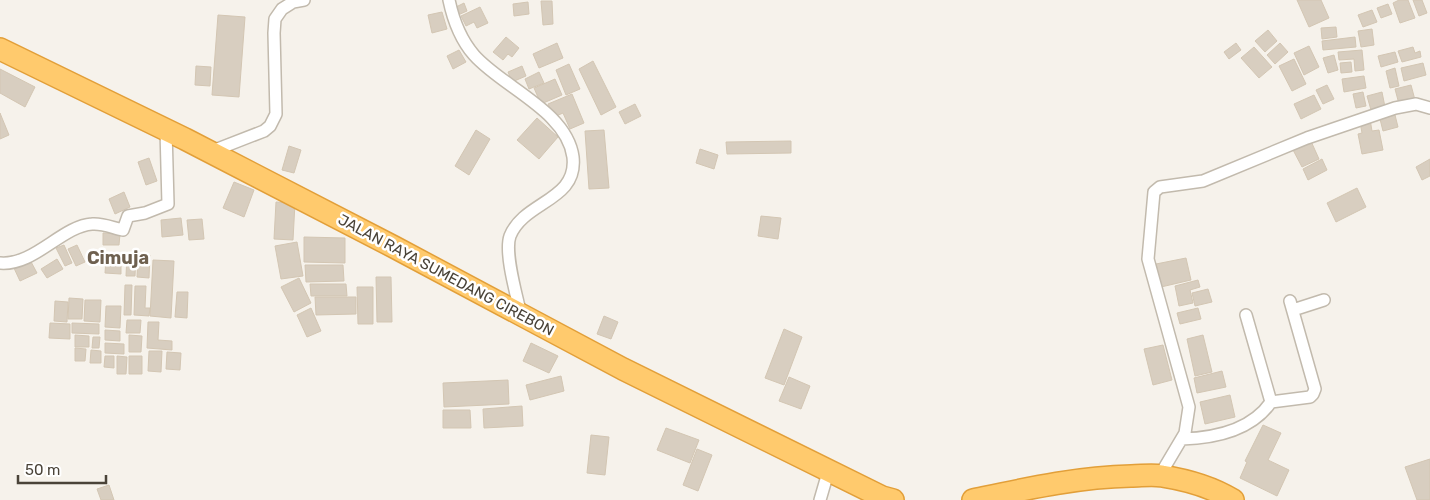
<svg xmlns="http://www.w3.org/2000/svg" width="1430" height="500" viewBox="0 0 1430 500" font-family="Rubik,sans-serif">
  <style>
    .building { fill: #d8cec0; stroke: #d3c6b3 }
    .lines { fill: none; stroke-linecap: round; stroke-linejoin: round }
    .street-casing { stroke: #c2baad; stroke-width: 14 }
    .highway-casing { stroke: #e29f39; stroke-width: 24 }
    .street { stroke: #fff; stroke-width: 11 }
    .highway { stroke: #ffca6d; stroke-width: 21 }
    .labels { text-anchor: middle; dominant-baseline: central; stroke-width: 5; stroke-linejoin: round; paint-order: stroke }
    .street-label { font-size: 15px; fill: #4a4338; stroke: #fff }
    .quarter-label { font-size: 18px; font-weight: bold; fill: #6e604f; stroke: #fff }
  </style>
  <rect width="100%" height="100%" fill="#f6f2eb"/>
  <path class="building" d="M 1297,0 L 1321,0 L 1329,18 L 1309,27 Z
    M 1399,0 L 1408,0 L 1415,18 L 1400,23 L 1393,3 Z
    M 1413,0 L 1422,0 L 1427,13 L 1419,16 Z
    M 541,1 L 552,1 L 553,24 L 543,25 Z
    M 528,2 L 529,14 L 514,16 L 513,4 Z
    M 464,3 L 467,11 L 458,15 L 454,8 Z
    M 1388,4 L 1392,14 L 1381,18 L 1377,8 Z
    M 480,7 L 488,23 L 477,28 L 474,22 L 466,26 L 461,16 Z
    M 1372,10 L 1377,22 L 1363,27 L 1358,15 Z
    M 442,12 L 447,29 L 432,33 L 428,15 Z
    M 218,15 L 245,17 L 239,97 L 212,95 Z
    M 1336,27 L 1337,37 L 1322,39 L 1321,28 Z
    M 1372,29 L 1374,45 L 1361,47 L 1358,31 Z
    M 1268,30 L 1277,41 L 1265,52 L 1255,41 Z
    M 506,37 L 519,48 L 512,57 L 508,54 L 503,60 L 493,52 Z
    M 1355,37 L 1356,47 L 1323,50 L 1322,41 Z
    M 557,43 L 563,58 L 539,68 L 533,54 Z
    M 1236,43 L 1241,50 L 1229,59 L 1224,52 Z
    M 1280,43 L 1288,52 L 1275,64 L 1267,55 Z
    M 1309,46 L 1319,67 L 1304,75 L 1294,53 Z
    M 1254,47 L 1272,67 L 1259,78 L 1241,58 Z
    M 1413,47 L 1415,53 L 1420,51 L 1421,57 L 1402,62 L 1398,51 Z
    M 459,50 L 466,62 L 453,69 L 447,56 Z
    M 1362,50 L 1364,70 L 1355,71 L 1354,59 L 1339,60 L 1338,52 Z
    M 1395,52 L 1398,62 L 1381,67 L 1378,56 Z
    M 1334,55 L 1338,70 L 1328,73 L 1323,58 Z
    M 1294,59 L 1306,84 L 1292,91 L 1279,66 Z
    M 593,61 L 616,107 L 601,115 L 579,69 Z
    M 1351,62 L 1352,72 L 1341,73 L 1340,63 Z
    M 1423,63 L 1426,75 L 1404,81 L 1401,68 Z
    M 569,64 L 580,89 L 566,95 L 556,70 Z
    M 196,66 L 211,67 L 210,86 L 195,85 Z
    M 522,66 L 526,76 L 512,82 L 508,72 Z
    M 1395,68 L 1399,86 L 1390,88 L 1386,71 Z
    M 0,69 L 35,87 L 25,107 L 0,93 Z
    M 539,72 L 544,83 L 529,89 L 525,79 Z
    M 1364,76 L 1366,88 L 1344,92 L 1342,79 Z
    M 555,79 L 562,95 L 541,104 L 534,88 Z
    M 1327,85 L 1334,99 L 1323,104 L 1316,90 Z
    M 1411,85 L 1415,100 L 1399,104 L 1395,89 Z
    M 1363,92 L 1366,106 L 1356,108 L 1353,94 Z
    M 1382,92 L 1385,107 L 1371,110 L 1367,96 Z
    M 572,94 L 584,123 L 570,129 L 563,113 L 554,117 L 548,104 Z
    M 1314,95 L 1321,109 L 1301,119 L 1294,104 Z
    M 635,104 L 641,116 L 625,124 L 619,112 Z
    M 1394,111 L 1398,127 L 1383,131 L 1379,115 Z
    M 0,113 L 9,135 L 0,139 Z
    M 537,118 L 558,137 L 539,159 L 517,140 Z
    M 1370,119 L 1372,131 L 1379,130 L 1383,150 L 1362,154 L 1358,134 L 1362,133 L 1360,122 Z
    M 476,130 L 490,139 L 469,175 L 455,166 Z
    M 604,130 L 609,188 L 589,189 L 585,131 Z
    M 1310,139 L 1319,159 L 1302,167 L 1292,148 Z
    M 791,141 L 791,153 L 727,154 L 726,142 Z
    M 289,146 L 301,150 L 294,173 L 282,170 Z
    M 700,149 L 718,155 L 714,169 L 696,163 Z
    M 149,158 L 157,181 L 146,185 L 138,162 Z
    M 1322,159 L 1327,170 L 1308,180 L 1303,169 Z
    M 1430,159 L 1430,176 L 1422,180 L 1416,167 Z
    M 234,182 L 254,190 L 244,217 L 223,208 Z
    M 1357,188 L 1366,207 L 1336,222 L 1327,203 Z
    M 124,192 L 130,207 L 115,214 L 109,199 Z
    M 276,202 L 295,203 L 293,240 L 274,239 Z
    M 761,216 L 781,218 L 778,239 L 758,236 Z
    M 181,218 L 183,235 L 162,237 L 161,220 Z
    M 202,219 L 204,239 L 189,240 L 187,220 Z
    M 103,233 L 120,234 L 119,245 L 103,245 Z
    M 304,237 L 345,238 L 345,263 L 304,262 Z
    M 297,242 L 303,276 L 281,279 L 275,246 Z
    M 64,245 L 72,263 L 65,266 L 56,248 Z
    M 77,245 L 85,262 L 76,266 L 68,249 Z
    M 138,254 L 150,255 L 149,278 L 137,277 Z
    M 127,255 L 136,255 L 135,276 L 126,276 Z
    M 29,258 L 37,273 L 20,281 L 13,266 Z
    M 1186,258 L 1191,280 L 1161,287 L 1156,264 Z
    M 57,259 L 63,269 L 47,278 L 41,269 Z
    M 106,259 L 121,260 L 121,274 L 105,273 Z
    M 153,260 L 174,261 L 171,318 L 150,316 Z
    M 305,265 L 343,265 L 344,281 L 306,282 Z
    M 376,277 L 391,277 L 392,322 L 377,322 Z
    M 299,278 L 311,303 L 294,312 L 281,287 Z
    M 1198,280 L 1200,287 L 1190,290 L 1193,303 L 1179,306 L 1175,286 Z
    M 310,284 L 346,284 L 347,296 L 311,296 Z
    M 125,285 L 132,285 L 131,315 L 124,315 Z
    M 135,286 L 146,286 L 145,308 L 150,308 L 149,316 L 134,315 Z
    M 357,287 L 373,287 L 373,324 L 358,324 Z
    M 1208,289 L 1212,302 L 1195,306 L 1192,293 Z
    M 177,292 L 188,292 L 187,318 L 175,317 Z
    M 315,297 L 356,297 L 356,314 L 316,315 Z
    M 69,298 L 83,299 L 82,319 L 68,319 Z
    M 85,300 L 101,300 L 100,322 L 84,321 Z
    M 55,301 L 68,302 L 67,322 L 54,321 Z
    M 106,306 L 121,306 L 120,328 L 105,327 Z
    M 311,308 L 321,331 L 307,337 L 297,315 Z
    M 1198,308 L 1201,319 L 1180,324 L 1177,313 Z
    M 604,316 L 618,322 L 611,339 L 597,334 Z
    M 127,320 L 141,320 L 140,333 L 126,333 Z
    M 148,322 L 159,322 L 158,340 L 172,341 L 172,350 L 147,348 Z
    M 50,323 L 70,324 L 70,339 L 49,338 Z
    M 72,323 L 99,324 L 99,334 L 72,333 Z
    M 784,329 L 802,337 L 784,385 L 765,378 Z
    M 105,330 L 120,331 L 120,341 L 105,340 Z
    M 75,335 L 89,336 L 89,347 L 75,347 Z
    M 129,335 L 142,336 L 141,352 L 129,352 Z
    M 1203,335 L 1212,372 L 1195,376 L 1187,339 Z
    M 93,337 L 100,337 L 99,348 L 92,348 Z
    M 105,343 L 124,344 L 124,354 L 105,353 Z
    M 531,343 L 558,356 L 549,373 L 523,361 Z
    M 1163,345 L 1172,380 L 1153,385 L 1144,349 Z
    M 75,348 L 86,349 L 85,361 L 75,361 Z
    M 91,350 L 101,351 L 101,363 L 90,363 Z
    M 149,351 L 162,351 L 161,372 L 148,371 Z
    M 167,352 L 181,353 L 180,370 L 166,369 Z
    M 105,356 L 114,356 L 114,368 L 104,367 Z
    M 117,356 L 127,357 L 126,374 L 117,374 Z
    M 129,356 L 142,356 L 142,374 L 129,374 Z
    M 1222,371 L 1226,387 L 1197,393 L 1194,378 Z
    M 561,376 L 564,391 L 530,400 L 526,385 Z
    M 789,377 L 810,386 L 801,409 L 779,401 Z
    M 508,380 L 509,404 L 444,407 L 443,383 Z
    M 1230,395 L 1235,417 L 1205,424 L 1200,402 Z
    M 522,406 L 523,426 L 484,428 L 483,409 Z
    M 443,410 L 470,410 L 471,428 L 443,428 Z
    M 1263,425 L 1281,433 L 1268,460 L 1289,470 L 1277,496 L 1240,478 L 1247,462 L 1245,461 Z
    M 666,428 L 699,440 L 690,463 L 657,450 Z
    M 591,435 L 609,437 L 605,475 L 587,473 Z
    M 697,449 L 712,455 L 698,491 L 683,485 Z
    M 1430,459 L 1430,500 L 1417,500 L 1405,467 Z
    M 109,485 L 114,500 L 101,500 L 97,489 Z"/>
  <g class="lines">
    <g class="street-casing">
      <path id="street" d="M 449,0 C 453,19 461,40 474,55 C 502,87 567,111 573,157 C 578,201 524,201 510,236 C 504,253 517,297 521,315
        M 210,152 L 264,131 L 270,126 L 276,114 L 274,33 L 275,19 L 282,9 L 293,2 L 304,0
        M 0,263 C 34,266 62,226 92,224 C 103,223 113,228 123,230 L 128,216 L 145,213 L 168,204 L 166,130
        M 1293,310 L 1324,300
        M 1271,402 L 1310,397 L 1313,394 L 1315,389 L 1290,301
        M 1182,439 C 1214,438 1251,431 1271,402 L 1246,315
        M 1160,475 L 1185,433 L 1189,407 L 1148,259 L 1154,192 L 1160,187 L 1203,181 L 1307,138 L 1395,108 L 1416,104 L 1430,108
        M 820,500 L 829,469"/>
    </g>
    <g class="highway-casing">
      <path id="highway" d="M 0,49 L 185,139 L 394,247 L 623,369 L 882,497 L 893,500
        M 973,500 C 1025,489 1078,477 1131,476 C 1141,476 1152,474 1162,476 C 1187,480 1212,487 1233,500"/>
    </g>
    <use href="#street" class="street"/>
    <use href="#highway" class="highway"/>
  </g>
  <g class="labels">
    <g class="street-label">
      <text transform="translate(446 275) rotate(28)">JALAN RAYA SUMEDANG CIREBON</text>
    </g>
    <g class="quarter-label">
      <text x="118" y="258">Cimuja</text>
    </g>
  </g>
  <path d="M18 475v8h88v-8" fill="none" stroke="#4a4338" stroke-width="2.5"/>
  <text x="25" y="475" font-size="15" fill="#4a4338" stroke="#ffffff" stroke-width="4" paint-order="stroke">50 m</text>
</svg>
